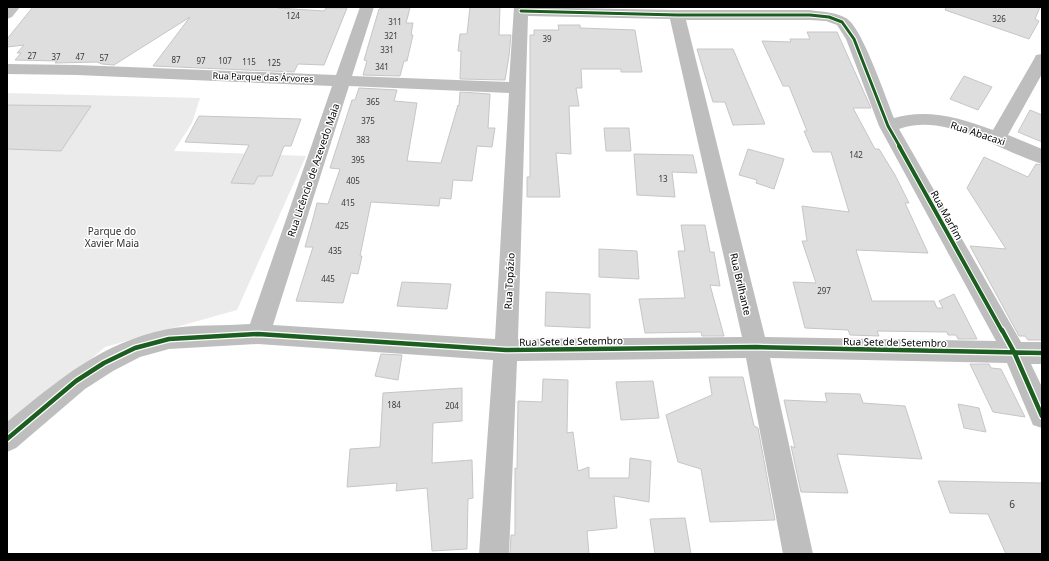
<svg xmlns="http://www.w3.org/2000/svg" width="1049" height="561" viewBox="0 0 1049 561" font-family="'Noto Sans',sans-serif">
  <style>
    .green { fill: #ebebeb }
    .building { fill: #dedede; stroke: #c6c6c6 }
    .lines { fill: none; stroke-linecap: round; stroke-linejoin: round }
    .street { fill: #bebebe; fill-rule: evenodd }
    .secondary { fill: #c2c2c2; fill-rule: evenodd }
    .cycleway-far2-casing { stroke: #fff; stroke-width: 5 }
    .cycleway-far1-casing { stroke: #fff; stroke-width: 6 }
    .cycleway-casing { stroke: #fff; stroke-width: 7 }
    .cycleway-far2 { stroke: #1b5e20; stroke-width: 3 }
    .cycleway-far1 { stroke: #1b5e20; stroke-width: 4 }
    .cycleway { stroke: #1b5e20; stroke-width: 4.5 }
    .labels { text-anchor: middle; dominant-baseline: central; stroke-width: 3; stroke-linejoin: round; paint-order: stroke }
    .number-label { font-size: 8px; fill: #383838 }
    .far-street-label { font-size: 9px; fill: #000; stroke: #fff }
    .street-label { font-size: 10px; fill: #000; stroke: #fff }
    .park-label { font-size: 10px; fill: #313131; stroke: #fff }
    .near-number-label { font-size: 10px; fill: #383838 }
  </style>
  <rect width="100%" height="100%" fill="#fff"/>
  <path class="green" d="M 7,93 L 200,98 L 192,123 L 174,151 L 306,156 L 237,310 L 105,347 L 7,431 Z"/>
  <path class="building" d="M 33,7 L 279,7 L 278,8 L 324,11 L 326,8 L 347,8 L 324,65 L 298,64 L 294,72 L 153,66 L 190,17 L 114,65 L 102,64 L 97,62 L 55,63 L 57,61 L 15,60 L 21,53 L 17,53 L 24,45 L 7,47 L 7,39 Z
    M 470,7 L 500,7 L 499,35 L 511,35 L 509,56 L 505,80 L 460,79 L 461,51 L 458,51 L 460,34 L 467,34 Z
    M 946,7 L 1040,7 L 1035,19 L 1039,21 L 1029,39 L 945,10 Z
    M 384,8 L 410,8 L 406,23 L 413,23 L 411,35 L 413,35 L 407,61 L 404,61 L 400,76 L 363,75 L 367,61 L 364,60 L 379,9 Z
    M 558,25 L 580,25 L 580,28 L 635,30 L 642,72 L 621,72 L 621,69 L 581,69 L 582,88 L 576,88 L 579,106 L 569,106 L 571,154 L 556,153 L 560,197 L 527,197 L 527,177 L 530,177 L 530,35 L 534,35 L 534,30 L 559,30 Z
    M 807,32 L 837,32 L 871,108 L 853,108 L 875,149 L 879,149 L 895,175 L 909,203 L 905,203 L 928,253 L 856,250 L 872,301 L 934,301 L 937,308 L 943,308 L 939,301 L 954,294 L 977,339 L 958,339 L 956,335 L 948,335 L 947,332 L 877,331 L 879,336 L 850,335 L 848,330 L 805,328 L 793,282 L 816,283 L 802,241 L 807,241 L 802,206 L 849,212 L 831,152 L 813,152 L 804,131 L 807,131 L 789,86 L 783,86 L 762,41 L 791,42 L 790,39 L 810,39 Z
    M 697,49 L 733,49 L 765,124 L 733,125 L 725,102 L 713,102 Z
    M 964,76 L 992,87 L 978,110 L 950,99 Z
    M 359,88 L 397,90 L 394,101 L 417,103 L 407,161 L 441,163 L 458,105 L 459,106 L 460,92 L 490,94 L 488,128 L 495,128 L 492,147 L 477,146 L 472,181 L 453,180 L 451,199 L 440,198 L 439,206 L 371,202 L 360,256 L 362,256 L 358,274 L 351,273 L 343,303 L 296,301 L 313,247 L 305,247 L 314,215 L 317,203 L 328,204 L 340,169 L 330,168 L 352,100 L 355,100 Z
    M 7,105 L 91,106 L 61,151 L 7,149 Z
    M 1030,110 L 1042,115 L 1042,142 L 1018,132 Z
    M 199,116 L 301,119 L 291,146 L 284,146 L 272,176 L 258,176 L 254,184 L 231,183 L 249,145 L 185,142 Z
    M 604,128 L 629,128 L 631,151 L 606,151 Z
    M 748,149 L 784,159 L 774,189 L 756,183 L 757,180 L 739,175 Z
    M 634,154 L 693,155 L 697,173 L 672,172 L 675,197 L 637,195 Z
    M 984,157 L 1028,177 L 1036,164 L 1042,165 L 1042,340 L 1028,340 L 1025,336 L 1019,336 L 970,246 L 1006,249 L 967,188 Z
    M 681,225 L 705,225 L 710,252 L 714,252 L 720,286 L 710,285 L 724,336 L 702,336 L 701,332 L 645,333 L 639,299 L 685,298 L 678,251 L 685,251 Z
    M 599,249 L 637,251 L 639,279 L 599,277 Z
    M 402,282 L 451,284 L 447,309 L 397,306 Z
    M 546,292 L 590,294 L 590,328 L 545,326 Z
    M 381,354 L 402,355 L 398,380 L 375,376 Z
    M 970,364 L 989,364 L 991,368 L 1001,369 L 1025,417 L 993,412 Z
    M 709,377 L 743,377 L 754,426 L 758,428 L 775,520 L 710,522 L 701,469 L 678,462 L 666,415 L 712,395 Z
    M 543,379 L 568,380 L 567,433 L 573,432 L 578,471 L 589,467 L 589,478 L 629,478 L 630,458 L 651,461 L 649,502 L 614,496 L 617,528 L 587,531 L 589,554 L 510,554 L 511,535 L 515,535 L 515,468 L 517,469 L 518,401 L 542,402 Z
    M 653,381 L 659,418 L 621,420 L 616,382 Z
    M 462,388 L 462,421 L 433,423 L 432,463 L 472,460 L 473,498 L 468,499 L 467,549 L 432,551 L 427,488 L 396,491 L 397,483 L 347,487 L 350,449 L 380,447 L 383,393 Z
    M 825,393 L 860,394 L 863,403 L 905,406 L 922,459 L 837,454 L 848,493 L 801,492 L 791,446 L 795,448 L 784,400 L 827,402 Z
    M 958,404 L 979,408 L 986,432 L 964,428 Z
    M 938,481 L 1042,483 L 1042,554 L 1006,554 L 988,514 L 950,513 Z
    M 685,518 L 691,554 L 655,554 L 650,519 Z"/>
  <g class="lines">
    <path class="street" d="M 360,7 L 374,7 L 352,76 L 509,82 L 514,7 L 677,10 L 810,10 C 822,12 835,12 846,18 C 862,27 886,98 894,118 C 927,108 961,118 993,130 L 1034,59 L 1036,55 L 1042,54 L 1042,74 L 1008,135 L 1042,149 L 1042,164 C 999,151 946,112 899,129 L 1021,342 L 1042,342 L 1042,364 L 1031,364 L 1042,387 L 1042,428 L 1033,425 L 1007,363 L 770,358 L 813,554 L 783,554 L 746,358 L 517,361 L 509,554 L 479,554 L 493,360 L 258,344 L 169,349 L 140,357 L 113,371 L 85,389 L 16,448 L 7,452 L 7,422 C 57,381 102,342 168,329 C 192,324 224,326 250,324 L 332,86 L 77,75 L 7,74 L 7,64 L 77,65 L 336,75 ZM 528,16 L 670,19 L 742,337 L 518,339 ZM 686,20 L 810,20 L 826,21 L 837,25 L 846,39 L 879,126 L 996,341 L 765,337 ZM 349,86 L 509,93 L 495,339 L 273,325 Z"/>
    <path class="secondary" d="M 7,7 L 20,7 L 12,17 L 7,19 Z"/>
    <g class="cycleway-far2-casing">
      <path id="cycleway-far2" d="M 521,11 L 677,15 L 810,15 L 829,17 L 842,22 L 854,39 L 888,126 L 900,147"/>
    </g>
    <g class="cycleway-far1-casing">
      <path id="cycleway-far1" d="M 899,146 L 1002,331"/>
    </g>
    <g class="cycleway-casing">
      <path id="cycleway" d="M 1002,330 L 1014,352 L 1042,416
        M 7,439 L 76,381 L 104,363 L 135,348 L 169,339 L 258,334 L 506,350 L 756,347 L 1042,353"/>
    </g>
    <use href="#cycleway-far2" class="cycleway-far2"/>
    <use href="#cycleway-far1" class="cycleway-far1"/>
    <use href="#cycleway" class="cycleway"/>
  </g>
  <g class="labels">
    <g class="number-label">
      <text x="293" y="15">124</text>
      <text x="999" y="18">326</text>
      <text x="395" y="21">311</text>
      <text x="391" y="35">321</text>
      <text x="547" y="38">39</text>
      <text x="387" y="49">331</text>
      <text x="32" y="55">27</text>
      <text x="56" y="56">37</text>
      <text x="80" y="56">47</text>
      <text x="104" y="57">57</text>
      <text x="176" y="59">87</text>
      <text x="201" y="60">97</text>
      <text x="225" y="60">107</text>
      <text x="249" y="61">115</text>
      <text x="274" y="62">125</text>
      <text x="382" y="66">341</text>
      <text x="373" y="101">365</text>
      <text x="368" y="120">375</text>
      <text x="363" y="139">383</text>
      <text x="856" y="154">142</text>
      <text x="358" y="159">395</text>
      <text x="663" y="178">13</text>
      <text x="353" y="180">405</text>
      <text x="348" y="202">415</text>
      <text x="342" y="225">425</text>
      <text x="335" y="250">435</text>
      <text x="328" y="278">445</text>
      <text x="824" y="290">297</text>
      <text x="394" y="404">184</text>
      <text x="452" y="405">204</text>
    </g>
    <g class="far-street-label">
      <text transform="translate(263 77) rotate(2)">Rua Parque das Árvores</text>
    </g>
    <g class="street-label">
      <text transform="translate(978 133) rotate(18)">Rua Abacaxi</text>
      <text transform="translate(313 170) rotate(-71)">Rua Licêncio de Azevedo Maia</text>
      <text transform="translate(947 215) rotate(61)">Rua Marfim</text>
      <text transform="translate(509 281) rotate(-87)">Rua Topázio</text>
      <text transform="translate(741 284) rotate(77)">Rua Brilhante</text>
      <text transform="translate(571 341) rotate(-1)">Rua Sete de Setembro</text>
      <text transform="translate(895 342) rotate(1)">Rua Sete de Setembro</text>
    </g>
    <g class="park-label">
      <text x="112" y="231">Parque do<tspan x="112" dy="12">Xavier Maia</tspan></text>
    </g>
    <g class="near-number-label">
      <text x="1012" y="504">6</text>
    </g>
  </g>
  <rect width="1049" height="561" fill="none" stroke="#000000" stroke-width="16"/>
</svg>
